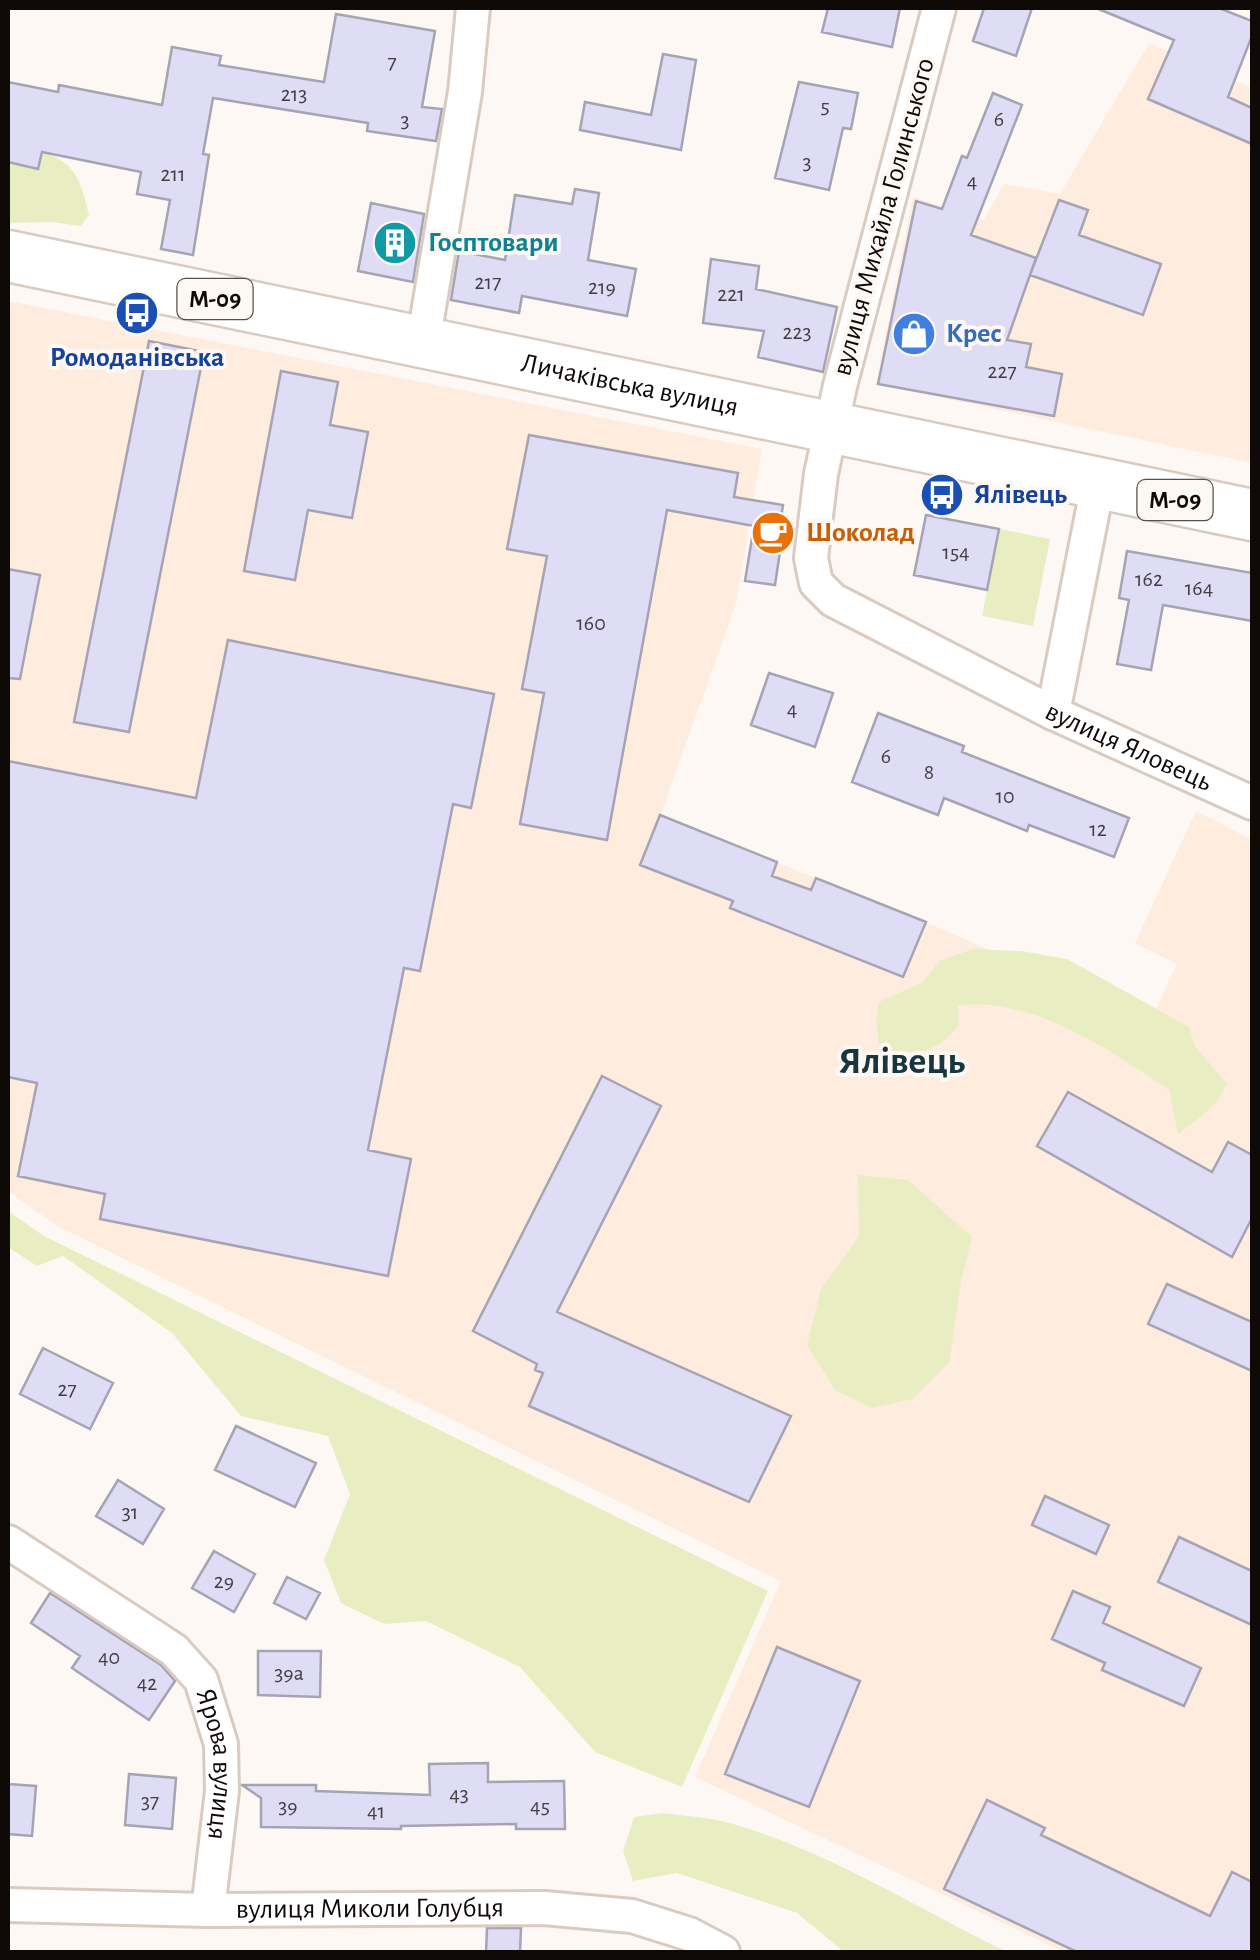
<svg xmlns="http://www.w3.org/2000/svg" width="1260" height="1960" viewBox="0 0 1260 1960" font-family="'Alegreya Sans',sans-serif">
  <style>
    .built { fill: #feecdf }
    .green { fill: #e8eec2 }
    .building { fill: #dfdcf5; stroke: #a6a4b3; stroke-width: 2.5 }
    .lines { fill: none; stroke-linecap: round; stroke-linejoin: round }
    .minor-casing { stroke: #dacbc0; stroke-width: 38 }
    .primary-casing { stroke: #dacbc0; stroke-width: 55 }
    .minor { stroke: #fff; stroke-width: 32 }
    .primary { stroke: #fff; stroke-width: 50 }
    .labels { text-anchor: middle; dominant-baseline: central; stroke-width: 8; stroke-linejoin: round; paint-order: stroke }
    .number-label { font-size: 22px; fill: #433e42 }
    .shield { fill: #fef8f4; stroke: #57514e; stroke-width: 2.5 }
    .shield-label { font-size: 25px; font-weight: bold; fill: #0f0a07 }
    .street-label { font-size: 28px; fill: #0f0a07; stroke: #fef8f4 }
    .culture-label { font-size: 28px; font-weight: bold; fill: #0d838f; stroke: #fef8f4; text-anchor: start }
    .shop-label { font-size: 28px; font-weight: bold; fill: #366cbe; stroke: #fef8f4; text-anchor: start }
    .transit-label { font-size: 28px; font-weight: bold; fill: #164399; stroke: #fef8f4 }
    .food-label { font-size: 28px; font-weight: bold; fill: #c56008; stroke: #fef8f4; text-anchor: start }
    .district-label { font-size: 38px; font-weight: bold; fill: #17363f; stroke: #fef8f4 }
  </style>
  <rect width="100%" height="100%" fill="#fef8f4"/>
  <path class="built" d="M 1149,43 L 1252,88 L 1252,463 L 876,384 L 913,197 L 984,220 L 1004,184 L 1060,194 Z
    M 8,301 L 762,449 L 736,604 L 660,816 L 926,922 L 1150,1022 L 1177,964 L 1135,943 L 1196,811 L 1252,840 L 1252,1952 L 1064,1952 L 695,1777 L 781,1581 L 57,1226 L 8,1191 Z"/>
  <path class="green" d="M 13,119 L 20,142 C 67,161 78,162 89,215 L 81,226 L 51,222 L 8,223 L 8,121 Z
    M 999,529 L 1050,539 L 1033,626 L 982,616 Z
    M 973,949 L 1021,951 L 1067,959 L 1189,1027 L 1195,1046 L 1227,1084 L 1218,1100 L 1202,1116 L 1178,1134 L 1169,1090 C 1113,1052 1029,994 958,1006 L 959,1025 C 933,1056 918,1054 880,1049 L 876,1020 L 879,1002 L 923,982 L 939,961 Z
    M 858,1175 L 908,1180 L 972,1237 L 961,1281 L 949,1363 L 913,1399 L 872,1408 L 835,1390 L 807,1345 L 821,1289 L 859,1236 Z
    M 8,1211 L 44,1236 L 768,1591 L 682,1787 L 595,1752 L 520,1667 L 426,1621 L 384,1624 L 341,1603 L 324,1560 L 350,1494 L 328,1436 L 241,1416 L 172,1333 L 63,1256 L 37,1266 L 8,1247 Z
    M 662,1813 C 684,1816 708,1817 730,1823 C 829,1851 916,1908 1008,1952 L 844,1952 L 797,1913 L 677,1873 L 633,1881 L 623,1851 L 634,1817 Z"/>
  <path class="building" d="M 828,8 L 900,8 L 892,47 L 822,32 Z
    M 984,8 L 1032,8 L 1016,56 L 973,41 Z
    M 1096,8 L 1219,8 L 1252,21 L 1252,36 L 1228,97 L 1252,108 L 1252,144 L 1148,99 L 1174,40 Z
    M 336,14 L 435,31 L 422,107 L 442,109 L 436,141 L 367,131 L 368,123 L 213,98 L 203,154 L 209,155 L 193,255 L 161,249 L 170,200 L 137,194 L 141,172 L 42,152 L 38,169 L 8,162 L 8,82 L 58,92 L 59,85 L 162,105 L 172,47 L 221,56 L 219,65 L 324,82 Z
    M 663,54 L 696,60 L 681,150 L 580,130 L 585,102 L 651,115 Z
    M 799,82 L 858,93 L 851,129 L 843,128 L 829,190 L 775,178 Z
    M 993,93 L 1022,105 L 971,235 L 1036,258 L 1007,340 L 1031,344 L 1026,367 L 1062,374 L 1054,416 L 878,384 L 916,201 L 942,209 L 962,156 L 967,158 Z
    M 575,189 L 599,193 L 588,260 L 636,269 L 627,316 L 522,296 L 519,313 L 451,300 L 459,251 L 505,260 L 515,195 L 572,204 Z
    M 1059,200 L 1088,210 L 1079,235 L 1161,264 L 1143,315 L 1030,275 Z
    M 371,203 L 424,214 L 413,282 L 358,271 Z
    M 711,259 L 759,266 L 756,289 L 837,307 L 823,372 L 758,357 L 764,331 L 703,323 Z
    M 149,341 L 204,352 L 129,732 L 74,722 Z
    M 281,371 L 338,382 L 330,425 L 368,432 L 352,518 L 308,510 L 295,580 L 244,571 Z
    M 529,435 L 738,473 L 734,497 L 783,505 L 781,518 L 785,518 L 775,585 L 745,581 L 754,526 L 667,510 L 607,840 L 520,824 L 544,693 L 522,689 L 547,556 L 507,549 Z
    M 926,515 L 999,529 L 987,590 L 914,575 Z
    M 1127,551 L 1252,573 L 1252,621 L 1163,605 L 1151,670 L 1117,664 L 1129,600 L 1119,598 Z
    M 8,569 L 40,575 L 20,679 L 8,678 Z
    M 228,640 L 494,694 L 471,808 L 453,804 L 420,971 L 404,968 L 368,1150 L 411,1159 L 388,1276 L 100,1219 L 105,1194 L 18,1176 L 37,1083 L 8,1077 L 8,761 L 196,798 Z
    M 769,673 L 833,693 L 815,747 L 751,725 Z
    M 878,713 L 964,746 L 962,752 L 1129,818 L 1114,857 L 1029,825 L 1027,831 L 944,798 L 938,815 L 852,782 Z
    M 660,815 L 777,862 L 772,876 L 811,890 L 816,878 L 926,922 L 903,977 L 730,908 L 733,901 L 640,865 Z
    M 602,1076 L 661,1106 L 557,1312 L 791,1416 L 749,1502 L 529,1406 L 543,1373 L 535,1370 L 537,1364 L 473,1331 Z
    M 1068,1092 L 1212,1172 L 1228,1142 L 1252,1155 L 1252,1218 L 1232,1257 L 1037,1146 Z
    M 1167,1284 L 1252,1322 L 1252,1371 L 1148,1324 Z
    M 43,1348 L 113,1383 L 90,1429 L 20,1394 Z
    M 236,1426 L 316,1463 L 295,1507 L 215,1470 Z
    M 118,1480 L 164,1509 L 143,1544 L 96,1516 Z
    M 1045,1496 L 1109,1525 L 1096,1554 L 1032,1525 Z
    M 1179,1537 L 1252,1571 L 1252,1625 L 1158,1582 Z
    M 214,1551 L 255,1574 L 234,1612 L 192,1588 Z
    M 287,1577 L 320,1593 L 306,1619 L 274,1603 Z
    M 1073,1591 L 1110,1607 L 1103,1623 L 1201,1668 L 1184,1706 L 1102,1670 L 1105,1663 L 1052,1639 Z
    M 50,1593 L 161,1665 L 175,1681 L 149,1720 L 72,1668 L 80,1656 L 31,1623 Z
    M 777,1647 L 860,1681 L 809,1807 L 725,1774 Z
    M 258,1651 L 321,1651 L 320,1697 L 258,1695 Z
    M 488,1763 L 488,1782 L 564,1781 L 565,1829 L 516,1829 L 516,1824 L 401,1826 L 401,1829 L 261,1827 L 261,1798 L 242,1785 L 316,1785 L 316,1791 L 430,1795 L 429,1764 Z
    M 129,1774 L 176,1778 L 172,1829 L 125,1825 Z
    M 8,1784 L 36,1786 L 32,1836 L 8,1834 Z
    M 987,1800 L 1045,1828 L 1041,1835 L 1210,1916 L 1232,1872 L 1252,1882 L 1252,1952 L 1077,1952 L 944,1889 Z
    M 487,1928 L 521,1928 L 520,1952 L 486,1952 Z"/>
  <g class="lines">
    <g class="minor-casing">
      <g id="minor">
        <path id="s1" d="M 939,8 L 840,386 L 821,474 L 811,558 L 816,583 L 833,600 L 1053,713 L 1252,803"/>
        <path d="M 423,343 L 465,92 L 473,8"/>
        <path d="M 1053,713 L 1098,484"/>
        <path id="s2" d="M 8,1542 L 174,1650 L 201,1680 L 221,1744 L 222,1791 L 208,1910"/>
        <path id="s3" d="M 8,1905 L 208,1910 L 544,1908 L 632,1916 L 689,1934 L 723,1952"/>
      </g>
    </g>
    <g class="primary-casing">
      <g id="primary">
        <path id="s4" d="M 8,256 L 1252,515"/>
      </g>
    </g>
    <use href="#minor" class="minor"/>
    <use href="#primary" class="primary"/>
  </g>
  <defs>
    <g id="building-disc" transform="scale(2.25)"><circle r="9.5" fill="#0f9aa8" stroke="#fef8f4"/><path d="M-4-6H4V6H1V3H-1V6H-4ZM-2.5-4.3h1.7v1.8h-1.7ZM.8-4.3h1.7v1.8H.8ZM-2.5-1h1.7V.8h-1.7ZM.8-1h1.7V.8H.8Z" fill="#fff"/></g>
    <g id="bus-disc" transform="scale(2.25)"><circle r="9.5" fill="#1a4fb4" stroke="#fef8f4"/><path d="M-5-6H5V4H4V6H2V4H-2V6H-4V4H-5ZM-3.5-4V0h7V-4ZM-3.5 1.2v1.5H-2V1.2ZM2 1.2v1.5H3.5V1.2Z" fill="#fff"/></g>
    <g id="shop-disc" transform="scale(2.25)"><circle r="9.5" fill="#3f7fe0" stroke="#fef8f4"/><path d="M-5-2.5h2.3a2.7 3.5 0 0 1 5.4 0H5L5.5 6h-11ZM-1.5-2.5h3a1.5 2.3 0 0 0-3 0Z" fill="#fff"/></g>
    <g id="cafe-disc" transform="scale(2.25)"><circle r="9.5" fill="#e8710a" stroke="#fef8f4"/><path d="M-5.5-4.5H6V0H3Q3 3.5 0 3.5H-2.5Q-5.5 3.5-5.5 0ZM3-3.2v2h1.7v-2ZM-6 4.5H4V6H-6Z" fill="#fff"/></g>
  </defs>
  <g fill-rule="evenodd">
    <use href="#building-disc" x="395" y="243"/>
    <use href="#bus-disc" x="137" y="313"/>
    <use href="#shop-disc" x="914" y="334"/>
    <use href="#bus-disc" x="942" y="495"/>
    <use href="#cafe-disc" x="773" y="533"/>
  </g>
  <g class="labels">
    <g class="number-label">
      <text x="392" y="62">7</text>
      <text x="294" y="94">213</text>
      <text x="825" y="106">5</text>
      <text x="999" y="119">6</text>
      <text x="405" y="120">3</text>
      <text x="807" y="162">3</text>
      <text x="173" y="174">211</text>
      <text x="972" y="181">4</text>
      <text x="488" y="282">217</text>
      <text x="602" y="287">219</text>
      <text x="731" y="294">221</text>
      <text x="797" y="332">223</text>
      <text x="1002" y="371">227</text>
      <text x="956" y="552">154</text>
      <text x="1149" y="579">162</text>
      <text x="1199" y="588">164</text>
      <text x="591" y="623">160</text>
      <text x="792" y="709">4</text>
      <text x="886" y="756">6</text>
      <text x="929" y="772">8</text>
      <text x="1005" y="796">10</text>
      <text x="1098" y="829">12</text>
      <text x="67" y="1389">27</text>
      <text x="130" y="1512">31</text>
      <text x="224" y="1581">29</text>
      <text x="109" y="1657">40</text>
      <text x="289" y="1673">39а</text>
      <text x="147" y="1683">42</text>
      <text x="459" y="1794">43</text>
      <text x="150" y="1801">37</text>
      <text x="288" y="1806">39</text>
      <text x="540" y="1806">45</text>
      <text x="376" y="1811">41</text>
    </g>
    <g class="shield">
      <rect x="177.5" y="279" width="75" height="40" rx="8"/>
      <rect x="1137.5" y="480" width="75" height="40" rx="8"/>
    </g>
    <g class="shield-label">
      <text x="215" y="299">М-09</text>
      <text x="1175" y="500">М-09</text>
    </g>
    <g class="street-label">
      <text transform="translate(884 217) rotate(-75)">вулиця Михайла Голинського</text>
      <text stroke="none"><textPath href="#s4" startOffset="635">Личаківська вулиця</textPath></text>
      <text stroke="none"><textPath href="#s1" startOffset="945">вулиця Яловець</textPath></text>
      <text stroke="none"><textPath href="#s2" startOffset="325">Ярова вулиця</textPath></text>
      <text stroke="none"><textPath href="#s3" startOffset="362">вулиця Миколи Голубця</textPath></text>
    </g>
    <g class="culture-label">
      <text x="428" y="243">Госптовари</text>
    </g>
    <g class="shop-label">
      <text x="946" y="334">Крес</text>
    </g>
    <g class="transit-label">
      <text x="137" y="358">Ромоданівська</text>
      <text x="974" y="495" text-anchor="start">Ялівець</text>
    </g>
    <g class="food-label">
      <text x="806" y="533">Шоколад</text>
    </g>
    <g class="district-label">
      <text x="902" y="1062">Ялівець</text>
    </g>
  </g>
  <rect width="1260" height="1960" fill="none" stroke="#0f0a07" stroke-width="20"/>
</svg>
